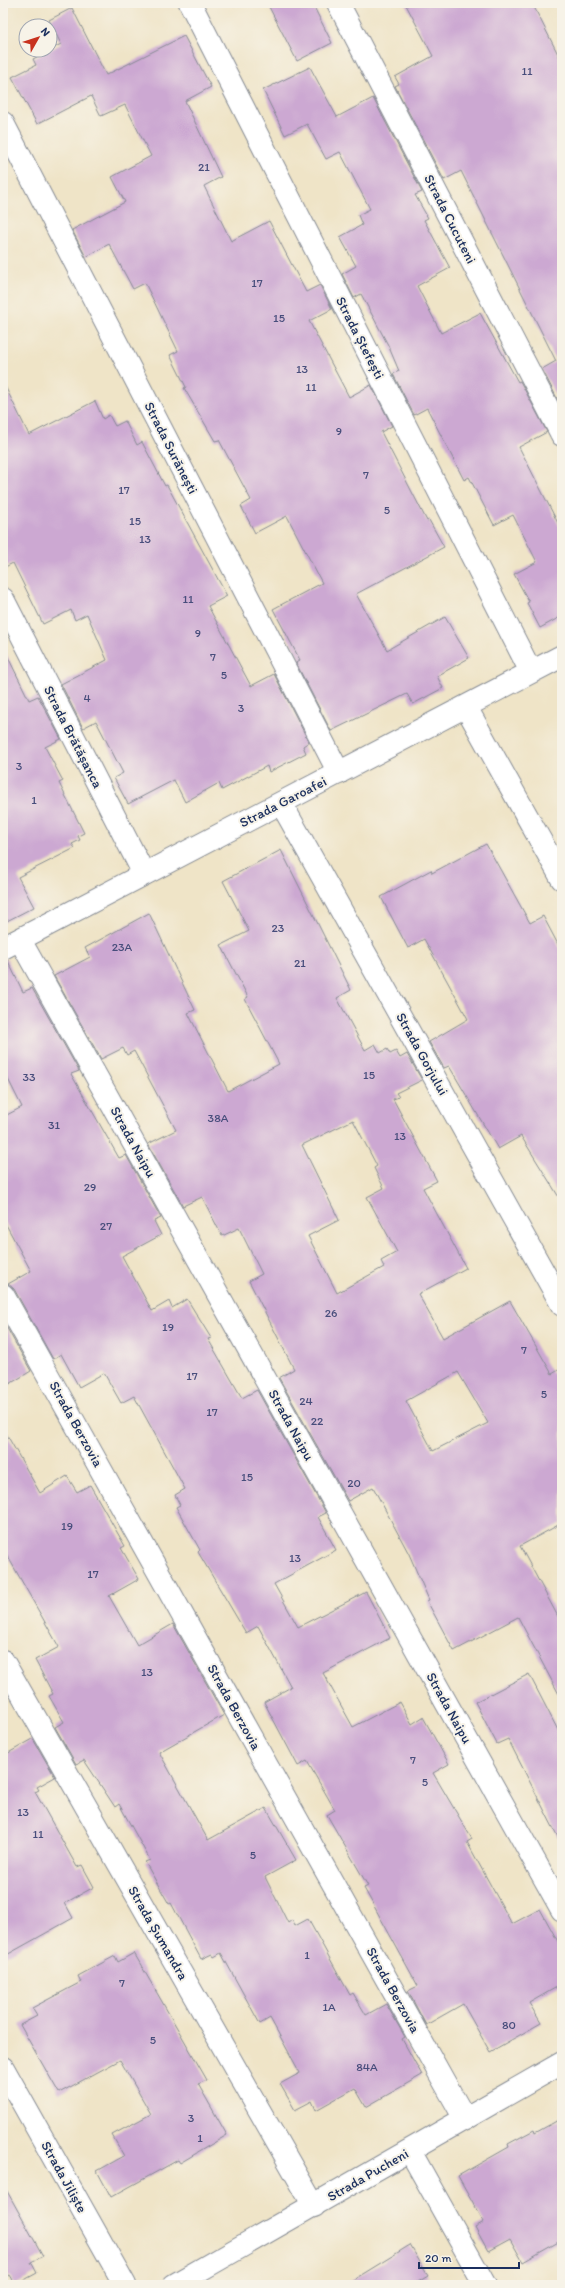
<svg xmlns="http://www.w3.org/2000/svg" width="565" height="2288" viewBox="0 0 565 2288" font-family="Itim,sans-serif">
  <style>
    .building { fill: #cca8d2; fill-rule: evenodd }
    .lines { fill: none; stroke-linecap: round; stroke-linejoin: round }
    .minor-casing { stroke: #858a92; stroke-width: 24 }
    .tertiary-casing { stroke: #858a92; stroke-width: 24 }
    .minor { stroke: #fff; stroke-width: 22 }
    .tertiary { stroke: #fff; stroke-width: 22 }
    .labels { text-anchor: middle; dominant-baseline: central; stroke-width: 4; stroke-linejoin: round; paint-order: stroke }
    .number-label { font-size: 12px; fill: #474d7b }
    .street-label { font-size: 14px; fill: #1b2f5e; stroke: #f7f3e8 }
  </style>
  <rect width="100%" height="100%" fill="#f7f3e8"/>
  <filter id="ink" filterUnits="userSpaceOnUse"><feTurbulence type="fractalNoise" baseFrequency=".025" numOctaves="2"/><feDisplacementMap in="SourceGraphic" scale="8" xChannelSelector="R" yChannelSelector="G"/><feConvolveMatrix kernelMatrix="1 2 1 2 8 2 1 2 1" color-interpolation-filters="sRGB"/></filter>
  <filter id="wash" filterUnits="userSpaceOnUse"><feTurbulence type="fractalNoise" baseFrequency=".012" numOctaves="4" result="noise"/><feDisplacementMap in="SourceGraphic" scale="16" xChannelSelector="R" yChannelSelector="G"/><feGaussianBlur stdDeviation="0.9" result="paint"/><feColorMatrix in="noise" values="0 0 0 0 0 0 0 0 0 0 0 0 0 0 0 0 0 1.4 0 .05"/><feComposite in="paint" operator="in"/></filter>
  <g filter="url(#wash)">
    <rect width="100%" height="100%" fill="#efe4c7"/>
    <g id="blocks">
      <path class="building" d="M 267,3 L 312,3 L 332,43 L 297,61 Z
        M 405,3 L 532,3 L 562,62 L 562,408 L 542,369 L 556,361 L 461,171 L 444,180 L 395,86 L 399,84 L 395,77 L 433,56 Z
        M 72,8 L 106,75 L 184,36 L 211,87 L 185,101 L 221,177 L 204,186 L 231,241 L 269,221 L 306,292 L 320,285 L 332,309 L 309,321 L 349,397 L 371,385 L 392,426 L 381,432 L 427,521 L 429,520 L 444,547 L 356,594 L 387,650 L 445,617 L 469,658 L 437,676 L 443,688 L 413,704 L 407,694 L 331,731 L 296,663 L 300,660 L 273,609 L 322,583 L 287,516 L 255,533 L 241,506 L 251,500 L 219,440 L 215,441 L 184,388 L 186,387 L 170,355 L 178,351 L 145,283 L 133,289 L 109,244 L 86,257 L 72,230 L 125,202 L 112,177 L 151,156 L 125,105 L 101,116 L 91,96 L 37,124 L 12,77 L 36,65 L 33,59 L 61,44 L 49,20 Z
        M 310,67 L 337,117 L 373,98 L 422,192 L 415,195 L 428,218 L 424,220 L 450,268 L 417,286 L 441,333 L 480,313 L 518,382 L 520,381 L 547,432 L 519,447 L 562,531 L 562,616 L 540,628 L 527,603 L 529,602 L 514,574 L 537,562 L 513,515 L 494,525 L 469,477 L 464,480 L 427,408 L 414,415 L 393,374 L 399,371 L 388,345 L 361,294 L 354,298 L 342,274 L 356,266 L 340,237 L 362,225 L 358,215 L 370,209 L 340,152 L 326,159 L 307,124 L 285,135 L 263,90 Z
        M 3,382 L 29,435 L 95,401 L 103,419 L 109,415 L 115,426 L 125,421 L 137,445 L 142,442 L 165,486 L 167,485 L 227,596 L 208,606 L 251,686 L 274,674 L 309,742 L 303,746 L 306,753 L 269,772 L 267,766 L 222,790 L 219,783 L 185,802 L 174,780 L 128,804 L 114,778 L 123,773 L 96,721 L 83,728 L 61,684 L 107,660 L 87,614 L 75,620 L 71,610 L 43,624 L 13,563 L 3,568 Z
        M 3,647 L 29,700 L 38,696 L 61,739 L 45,747 L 63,781 L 59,783 L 84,833 L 78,836 L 80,840 L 72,844 L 75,848 L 18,877 L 34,907 L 3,923 Z
        M 486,844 L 530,923 L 543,916 L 562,952 L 562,1202 L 521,1136 L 498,1149 L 449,1066 L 444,1068 L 429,1042 L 468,1019 L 424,939 L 408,948 L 381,897 L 431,870 L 432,873 Z
        M 281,850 L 351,990 L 337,998 L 365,1050 L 375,1044 L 380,1053 L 387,1049 L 390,1054 L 396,1051 L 400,1058 L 407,1054 L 422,1080 L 396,1093 L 399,1097 L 393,1099 L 437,1181 L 423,1188 L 466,1268 L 418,1294 L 443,1338 L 510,1301 L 552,1374 L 562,1368 L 562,1523 L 520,1546 L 562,1624 L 562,1700 L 518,1617 L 454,1651 L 427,1601 L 429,1600 L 409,1554 L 373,1487 L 348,1501 L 279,1378 L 294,1369 L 249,1281 L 262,1274 L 239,1228 L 222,1236 L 202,1197 L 183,1206 L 148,1144 L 176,1130 L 134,1051 L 127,1055 L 123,1048 L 101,1059 L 54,976 L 90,957 L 85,948 L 149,913 L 195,1010 L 188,1013 L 228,1091 L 279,1064 L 245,999 L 248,997 L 221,945 L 249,931 L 223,881 ZM 353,1120 L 377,1166 L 374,1168 L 384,1188 L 367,1197 L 397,1252 L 381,1261 L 384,1267 L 337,1293 L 308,1236 L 339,1220 L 302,1145 ZM 458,1372 L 488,1423 L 433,1451 L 406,1401 Z
        M 7,959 L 23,992 L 32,988 L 79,1071 L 71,1074 L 119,1158 L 126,1155 L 161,1218 L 154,1221 L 161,1235 L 122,1256 L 152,1311 L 169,1301 L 172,1308 L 187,1299 L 211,1338 L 208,1339 L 242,1398 L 257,1390 L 326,1513 L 318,1517 L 336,1550 L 274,1584 L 298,1627 L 366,1592 L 390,1638 L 323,1673 L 353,1727 L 400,1702 L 412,1724 L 423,1717 L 449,1764 L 433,1773 L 472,1839 L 467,1842 L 512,1924 L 540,1909 L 562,1949 L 562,1984 L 529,2003 L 541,2023 L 490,2052 L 463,2004 L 426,2025 L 408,1991 L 418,1986 L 364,1888 L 368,1886 L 327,1815 L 335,1810 L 307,1761 L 298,1766 L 264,1702 L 291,1687 L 258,1626 L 246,1633 L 198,1552 L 200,1550 L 176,1507 L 180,1505 L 175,1495 L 185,1489 L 134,1396 L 121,1403 L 104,1373 L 79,1387 L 61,1354 L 53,1359 L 14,1289 L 8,1284 L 31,1271 L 3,1219 L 3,1117 L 22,1107 L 3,1069 L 3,960 Z
        M 3,1321 L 31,1371 L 3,1388 Z
        M 3,1428 L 40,1493 L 67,1476 L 77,1492 L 90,1485 L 125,1546 L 121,1548 L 139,1579 L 109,1596 L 137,1645 L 173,1624 L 224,1715 L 159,1752 L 208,1840 L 266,1808 L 296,1860 L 265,1877 L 288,1923 L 292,1920 L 295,1926 L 308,1919 L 350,1995 L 353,1993 L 366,2015 L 386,2004 L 405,2037 L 402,2039 L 422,2075 L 366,2107 L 355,2088 L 316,2110 L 312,2101 L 295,2110 L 280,2084 L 300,2073 L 270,2018 L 260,2024 L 221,1953 L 214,1957 L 212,1954 L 201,1959 L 171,1903 L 169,1904 L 145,1862 L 150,1860 L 119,1804 L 115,1807 L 84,1760 L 76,1764 L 55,1727 L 64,1722 L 49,1696 L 53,1694 L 35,1660 L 59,1647 L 3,1548 Z
        M 529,1674 L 562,1738 L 562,1845 L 508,1739 L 497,1744 L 475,1702 Z
        M 33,1739 L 55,1777 L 37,1787 L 39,1790 L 35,1792 L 77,1867 L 82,1865 L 94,1887 L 65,1903 L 73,1918 L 3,1957 L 3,1756 Z
        M 134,1953 L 207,2080 L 198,2084 L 227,2135 L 180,2163 L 178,2160 L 111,2197 L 97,2171 L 124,2156 L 112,2135 L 151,2114 L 120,2060 L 59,2093 L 20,2025 L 37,2016 L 32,2008 L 81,1982 L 78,1976 L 115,1956 L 118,1962 Z
        M 562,2118 L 562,2240 L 523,2262 L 510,2239 L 488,2251 L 475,2227 L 484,2222 L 458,2176 L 509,2147 L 508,2144 L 534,2130 L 535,2133 Z
        M 3,2184 L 43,2256 L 31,2262 L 37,2273 L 15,2285 L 9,2275 L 3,2278 Z
        M 410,2245 L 428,2276 L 413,2285 L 345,2285 Z"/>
    </g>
  </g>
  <g filter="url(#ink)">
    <use href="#blocks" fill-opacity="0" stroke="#858a92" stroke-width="1"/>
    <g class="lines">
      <g class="minor-casing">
        <path id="minor" d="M 190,3 L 531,672
          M 338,3 L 562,435
          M 3,123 L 339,773
          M 3,599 L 144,874
          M 466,707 L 562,879
          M 281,803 L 562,1305
          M 20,940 L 562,1910
          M 3,948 L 562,656
          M 3,1295 L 465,2119
          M 3,1661 L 314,2206
          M 3,2068 L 125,2285
          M 410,2151 L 485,2285"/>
      </g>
      <g class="tertiary-casing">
        <path id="tertiary" d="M 174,2285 L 562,2063"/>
      </g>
      <use href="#minor" class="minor"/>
      <use href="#tertiary" class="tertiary"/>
    </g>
  </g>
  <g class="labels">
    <g class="number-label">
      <text x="527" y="71">11</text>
      <text x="204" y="167">21</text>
      <text x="257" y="283">17</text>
      <text x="279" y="318">15</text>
      <text x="302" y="369">13</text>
      <text x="311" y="387">11</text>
      <text x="339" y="431">9</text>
      <text x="366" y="475">7</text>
      <text x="124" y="490">17</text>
      <text x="387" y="510">5</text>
      <text x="135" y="521">15</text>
      <text x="145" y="539">13</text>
      <text x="188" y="599">11</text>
      <text x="198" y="633">9</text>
      <text x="213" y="657">7</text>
      <text x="224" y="675">5</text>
      <text x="87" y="698">4</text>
      <text x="241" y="708">3</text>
      <text x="19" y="766">3</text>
      <text x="34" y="800">1</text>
      <text x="278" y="928">23</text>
      <text x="122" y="947">23A</text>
      <text x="300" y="963">21</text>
      <text x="369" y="1075">15</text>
      <text x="29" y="1077">33</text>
      <text x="218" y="1118">38A</text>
      <text x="54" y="1125">31</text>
      <text x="400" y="1136">13</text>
      <text x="90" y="1187">29</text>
      <text x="106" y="1226">27</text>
      <text x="331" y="1313">26</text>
      <text x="168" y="1327">19</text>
      <text x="524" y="1350">7</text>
      <text x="192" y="1376">17</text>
      <text x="544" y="1394">5</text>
      <text x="306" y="1401">24</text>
      <text x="212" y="1412">17</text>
      <text x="317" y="1421">22</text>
      <text x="247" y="1477">15</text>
      <text x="354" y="1483">20</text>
      <text x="67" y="1526">19</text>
      <text x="295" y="1558">13</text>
      <text x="93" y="1574">17</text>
      <text x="147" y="1672">13</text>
      <text x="413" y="1760">7</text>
      <text x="425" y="1782">5</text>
      <text x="23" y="1812">13</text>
      <text x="38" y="1834">11</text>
      <text x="253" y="1855">5</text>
      <text x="307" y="1955">1</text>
      <text x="122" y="1983">7</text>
      <text x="329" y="2007">1A</text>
      <text x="509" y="2025">80</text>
      <text x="153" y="2040">5</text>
      <text x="367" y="2067">84A</text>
      <text x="191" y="2118">3</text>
      <text x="200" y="2138">1</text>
    </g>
    <g class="street-label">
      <text transform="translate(450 219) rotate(63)">Strada Cucuteni</text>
      <text transform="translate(360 338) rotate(63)">Strada Ștefești</text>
      <text transform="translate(171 448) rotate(63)">Strada Surănești</text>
      <text transform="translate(73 737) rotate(63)">Strada Brătășanca</text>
      <text transform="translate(283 802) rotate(-27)">Strada Garoafei</text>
      <text transform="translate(422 1054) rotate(61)">Strada Gorjului</text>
      <text transform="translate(133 1142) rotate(61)">Strada Naipu</text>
      <text transform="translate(76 1424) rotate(61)">Strada Berzovia</text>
      <text transform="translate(291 1425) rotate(61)">Strada Naipu</text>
      <text transform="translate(234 1707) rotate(61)">Strada Berzovia</text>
      <text transform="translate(449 1708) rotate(61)">Strada Naipu</text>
      <text transform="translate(158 1933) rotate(60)">Strada Șumandra</text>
      <text transform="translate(393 1990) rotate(61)">Strada Berzovia</text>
      <text transform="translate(368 2175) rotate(-30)">Strada Pucheni</text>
      <text transform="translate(64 2177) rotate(61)">Strada Jiliște</text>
    </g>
  </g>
  <rect width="565" height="2288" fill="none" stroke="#f7f3e8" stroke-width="16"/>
  <g transform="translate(38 38) rotate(51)"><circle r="19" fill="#f7f3e8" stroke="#9fa5b1"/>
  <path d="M0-3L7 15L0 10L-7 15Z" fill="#c8321e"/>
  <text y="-6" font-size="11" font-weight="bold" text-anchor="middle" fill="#1b2f5e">N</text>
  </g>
  <path d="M419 2262v6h100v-6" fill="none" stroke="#1b2f5e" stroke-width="2"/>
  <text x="425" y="2262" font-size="12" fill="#1b2f5e" stroke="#f7f3e8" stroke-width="3" paint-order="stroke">20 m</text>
</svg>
